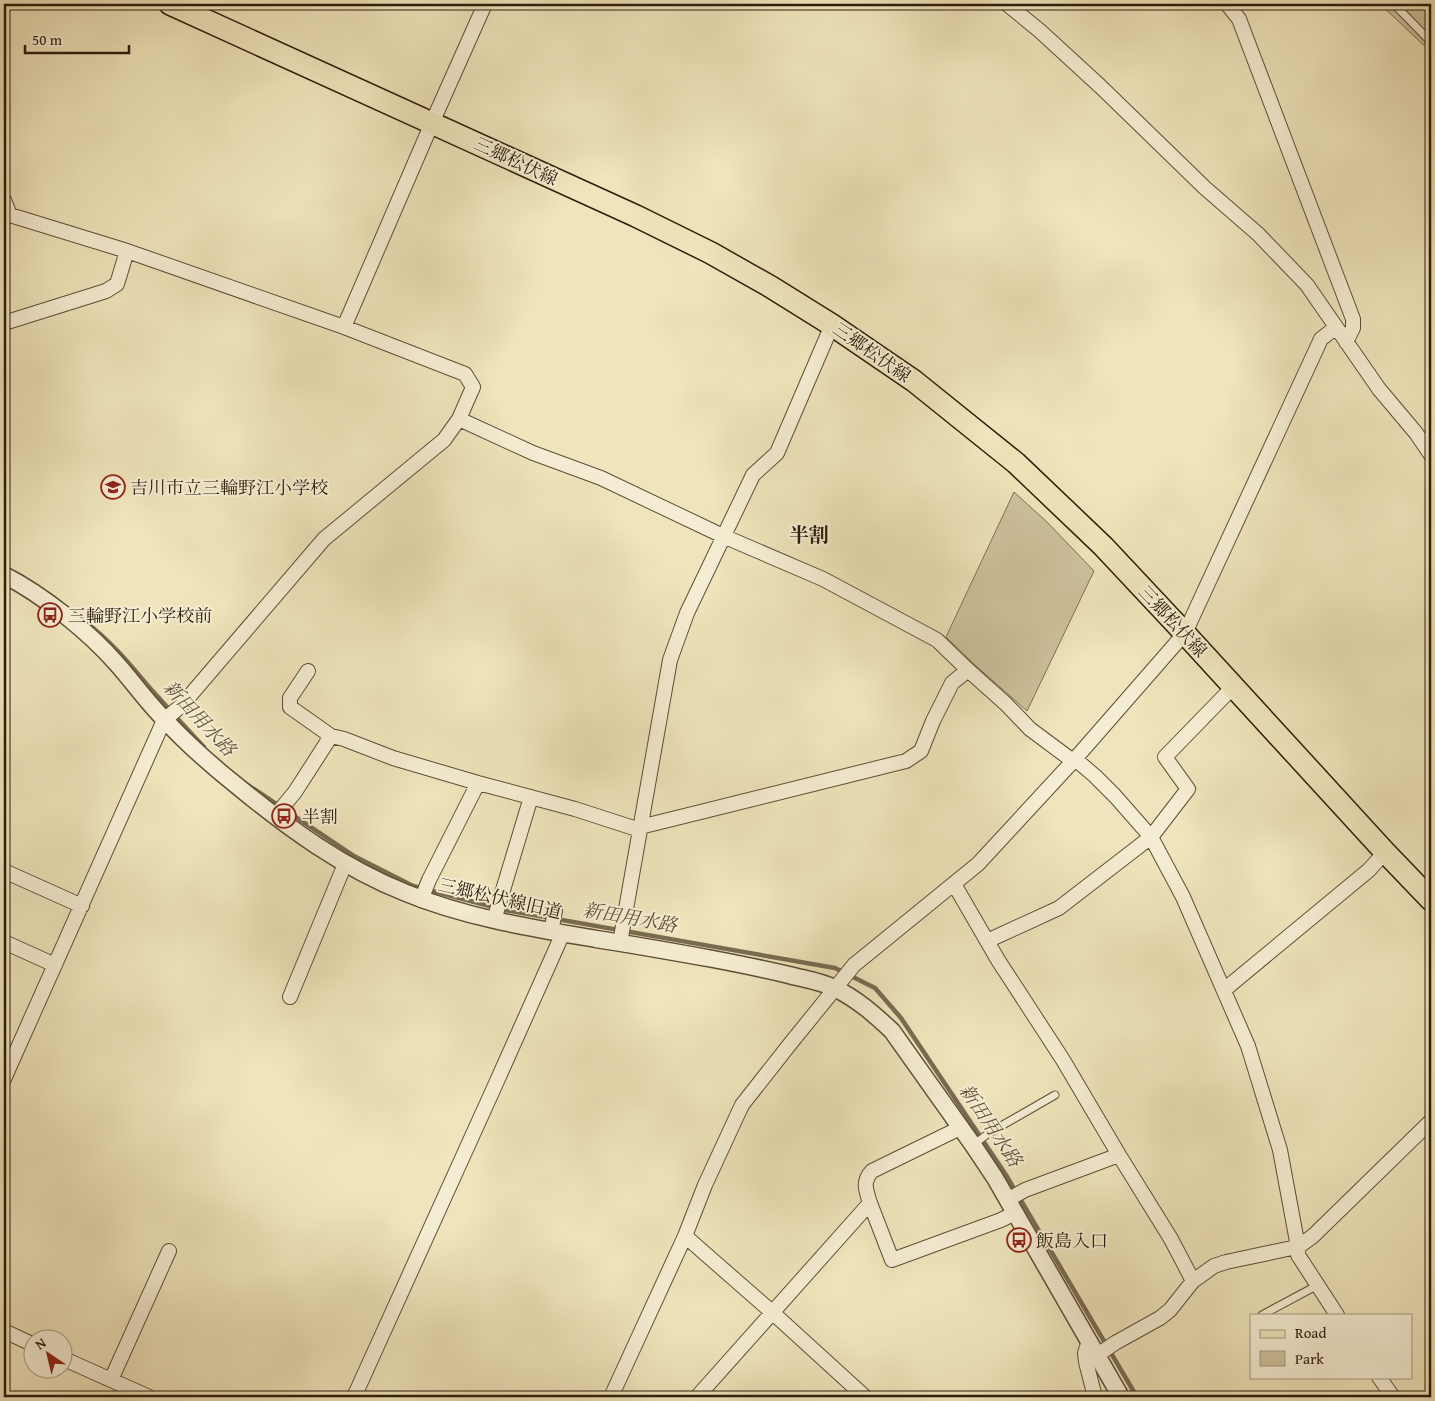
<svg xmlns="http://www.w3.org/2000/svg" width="1435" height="1401" viewBox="0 0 1435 1401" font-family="'Gentium Book Plus','Noto Serif JP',serif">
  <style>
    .green { fill: #cec29d; stroke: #7d6f54 }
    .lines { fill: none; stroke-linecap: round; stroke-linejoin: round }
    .stream { stroke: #796b51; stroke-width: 4.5 }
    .service-casing { stroke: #5d4e37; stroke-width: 9 }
    .minor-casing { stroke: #5d4e37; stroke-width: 16 }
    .tertiary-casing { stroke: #5d4e37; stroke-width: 19 }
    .primary-casing { stroke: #2c1c0b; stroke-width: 24 }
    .service { stroke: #f5edd3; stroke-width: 7 }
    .minor { stroke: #f5edd3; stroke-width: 14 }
    .tertiary { stroke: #f5edd3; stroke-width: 16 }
    .primary { stroke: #efe4bb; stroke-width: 21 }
    .labels { text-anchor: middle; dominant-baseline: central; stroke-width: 4; stroke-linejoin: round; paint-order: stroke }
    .street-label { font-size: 18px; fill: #2c1c0b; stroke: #f5edd3 }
    .poi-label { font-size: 18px; fill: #2c1c0b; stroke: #f5edd3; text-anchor: start }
    .water-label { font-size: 19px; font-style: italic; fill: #605139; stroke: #f5edd3 }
    .quarter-label { font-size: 20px; font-weight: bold; fill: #2c1c0b; stroke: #f5edd3 }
  </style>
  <rect width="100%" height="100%" fill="#efe4bb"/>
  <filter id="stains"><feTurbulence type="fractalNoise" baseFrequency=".004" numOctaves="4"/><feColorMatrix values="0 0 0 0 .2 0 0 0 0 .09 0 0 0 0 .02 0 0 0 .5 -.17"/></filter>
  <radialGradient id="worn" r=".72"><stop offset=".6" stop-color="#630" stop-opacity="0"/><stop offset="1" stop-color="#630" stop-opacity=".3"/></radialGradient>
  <path class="green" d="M 1380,4 L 1431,4 L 1431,52 Z
    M 1014,492 L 1047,522 L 1094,571 L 1027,711 L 975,665 L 946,637 Z"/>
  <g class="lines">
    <path class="stream" d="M 84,621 C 109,639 129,663 149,687 C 167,707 185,727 204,747
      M 245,783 L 354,856 L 413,886 L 505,910 L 835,968 L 875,988 L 901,1018 L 1006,1175 L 1137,1397"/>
    <g class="service-casing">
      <path id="service" d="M 1394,4 L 1431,42
        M 973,1145 L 989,1133 L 1055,1095
        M 1262,1315 L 1318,1285"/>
    </g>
    <g class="minor-casing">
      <path id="minor" d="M 1007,4 L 1040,31 L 1101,87 L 1205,188 L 1258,234 L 1307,285 L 1379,389 L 1416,433 L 1431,455
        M 1227,4 L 1239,19 L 1353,319 L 1353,328 L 1346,342
        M 4,200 L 10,215 L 127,251 L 344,327 L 465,374 L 473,387 L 459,419 L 444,440 L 324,539 L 181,706 L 164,720 L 4,1079
        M 4,323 L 106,291 L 117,284 L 127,251
        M 344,327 L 432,123 L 485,4
        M 459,419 L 533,453 L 601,478 L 723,536 L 823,579 L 937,640 L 968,670 L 1006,704 L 1030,729 L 1073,761
        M 308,671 L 290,698 L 290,707 L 331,736 L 344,739 L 393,758 L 478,783 L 575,809 L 640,830
        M 1075,759 L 1095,776 L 1115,796 L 1151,837 L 1183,897 L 1248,1046 L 1280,1150 L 1298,1247 L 1313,1236 L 1431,1121
        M 275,816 L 295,792 L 331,736
        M 640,827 L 906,761 L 921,751 L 933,721 L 952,683 L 968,670
        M 4,871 L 82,906
        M 954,884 L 998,960 L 1063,1060 L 1119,1155 L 1171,1239 L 1193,1281
        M 421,900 L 429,880 L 478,783
        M 494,920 L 531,797
        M 551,932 L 555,911
        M 987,941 L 1059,908 L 1151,837 L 1188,789 L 1165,757 L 1234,686
        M 4,942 L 55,965
        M 620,943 L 670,660 L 687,613 L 753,475 L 777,453 L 832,325
        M 1224,990 L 1369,870 L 1385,852
        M 290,997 L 345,864
        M 1007,1200 L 1025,1190 L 1119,1155
        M 870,1203 C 866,1190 862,1182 872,1171 L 960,1128
        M 685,1236 L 773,1313 L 865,1397
        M 4,1331 L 32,1344
        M 1089,1341 L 1085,1353 L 1086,1362 L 1095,1397
        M 1096,1356 L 1115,1343 L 1160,1318 L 1170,1310 L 1193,1281 L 1214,1266 L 1226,1262 L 1292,1248 L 1298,1247 L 1298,1255 L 1337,1315
        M 62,1358 L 149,1397
        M 1379,1377 L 1393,1397
        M 111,1380 L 169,1251
        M 354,1397 L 493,1090 L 563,933
        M 611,1397 L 685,1236 L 705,1185 L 742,1105 L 790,1044 L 854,965 L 978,864 L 1075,759 L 1185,633 L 1321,339 L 1335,328
        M 697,1397 L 870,1203 L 892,1260 L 1001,1220 L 1015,1213"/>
    </g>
    <g class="tertiary-casing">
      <path id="tertiary" d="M 4,575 C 43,595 88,631 117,664 C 133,682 147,702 164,719 C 186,743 211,765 236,785 C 288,828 343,868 406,893 C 467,918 532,928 596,939 C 635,945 674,952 713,959 C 739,964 764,969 789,975 C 804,979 820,981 834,988 C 856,998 875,1015 892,1031 L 973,1145 L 995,1178 L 1121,1397"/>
    </g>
    <g class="primary-casing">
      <path id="primary" d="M 170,4 L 636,216 L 711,253 L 771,287 L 832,325 L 914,381 L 1016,463 L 1103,546 L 1178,626 L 1385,852 L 1431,900"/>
    </g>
    <use href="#service" class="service"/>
    <use href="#minor" class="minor"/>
    <use href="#tertiary" class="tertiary"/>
    <use href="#primary" class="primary"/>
  </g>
  <defs>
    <g id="school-ring" transform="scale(1.25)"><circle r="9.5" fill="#f5edd3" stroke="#8f2418" stroke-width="1.5"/><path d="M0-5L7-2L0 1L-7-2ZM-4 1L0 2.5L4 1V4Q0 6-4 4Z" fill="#8f2418"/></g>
    <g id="bus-ring" transform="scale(1.25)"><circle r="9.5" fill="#f5edd3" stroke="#8f2418" stroke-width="1.5"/><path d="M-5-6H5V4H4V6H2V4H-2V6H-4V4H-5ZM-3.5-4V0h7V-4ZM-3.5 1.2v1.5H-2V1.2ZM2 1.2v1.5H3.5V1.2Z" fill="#8f2418"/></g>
  </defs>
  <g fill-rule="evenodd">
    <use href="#school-ring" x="113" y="487"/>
    <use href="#bus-ring" x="50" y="615"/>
    <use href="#bus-ring" x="284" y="816"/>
    <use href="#bus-ring" x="1019" y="1240"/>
  </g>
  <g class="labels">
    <g class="street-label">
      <text transform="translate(516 161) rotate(25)">三郷松伏線</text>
      <text transform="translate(872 352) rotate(35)">三郷松伏線</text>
      <text transform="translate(1173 621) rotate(47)">三郷松伏線</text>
      <text transform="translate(500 898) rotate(13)">三郷松伏線旧道</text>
    </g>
    <g class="poi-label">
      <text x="130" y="487">吉川市立三輪野江小学校</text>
      <text x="68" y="615">三輪野江小学校前</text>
      <text x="302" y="816">半割</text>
      <text x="1036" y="1240">飯島入口</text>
    </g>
    <g class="water-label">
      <text transform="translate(200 718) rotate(47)">新田用水路</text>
      <text transform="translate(630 917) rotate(10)">新田用水路</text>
      <text transform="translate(991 1125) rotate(56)">新田用水路</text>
    </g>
    <g class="quarter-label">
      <text x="809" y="534">半割</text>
    </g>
  </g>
  <rect width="1435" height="1401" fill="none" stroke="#efe4bb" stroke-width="20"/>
  <rect x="5" y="5" width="1425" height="1391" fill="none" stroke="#2c1c0b" stroke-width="2.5"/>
  <rect x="10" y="10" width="1415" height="1381" fill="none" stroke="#2c1c0b"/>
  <rect x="1250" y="1314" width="162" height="65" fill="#f5edd3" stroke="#a59983"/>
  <rect x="1260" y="1330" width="25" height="8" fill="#efe4bb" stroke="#a59983"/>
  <text x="1295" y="1338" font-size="15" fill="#2c1c0b">Road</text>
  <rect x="1260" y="1351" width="25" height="15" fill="#cec29d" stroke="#a59983"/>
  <text x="1295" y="1364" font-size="15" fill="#2c1c0b">Park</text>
  <g transform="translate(48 1354) rotate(325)"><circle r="24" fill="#f5edd3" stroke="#a59983"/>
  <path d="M0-4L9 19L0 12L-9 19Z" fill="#8f2418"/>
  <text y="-8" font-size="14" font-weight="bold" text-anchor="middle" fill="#2c1c0b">N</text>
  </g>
  <path d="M25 45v8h104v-8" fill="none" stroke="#2c1c0b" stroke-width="2.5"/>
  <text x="32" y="45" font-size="15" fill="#2c1c0b" stroke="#f5edd3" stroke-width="4" paint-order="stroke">50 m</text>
  <rect width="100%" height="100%" filter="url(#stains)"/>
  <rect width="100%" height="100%" fill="url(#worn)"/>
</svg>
